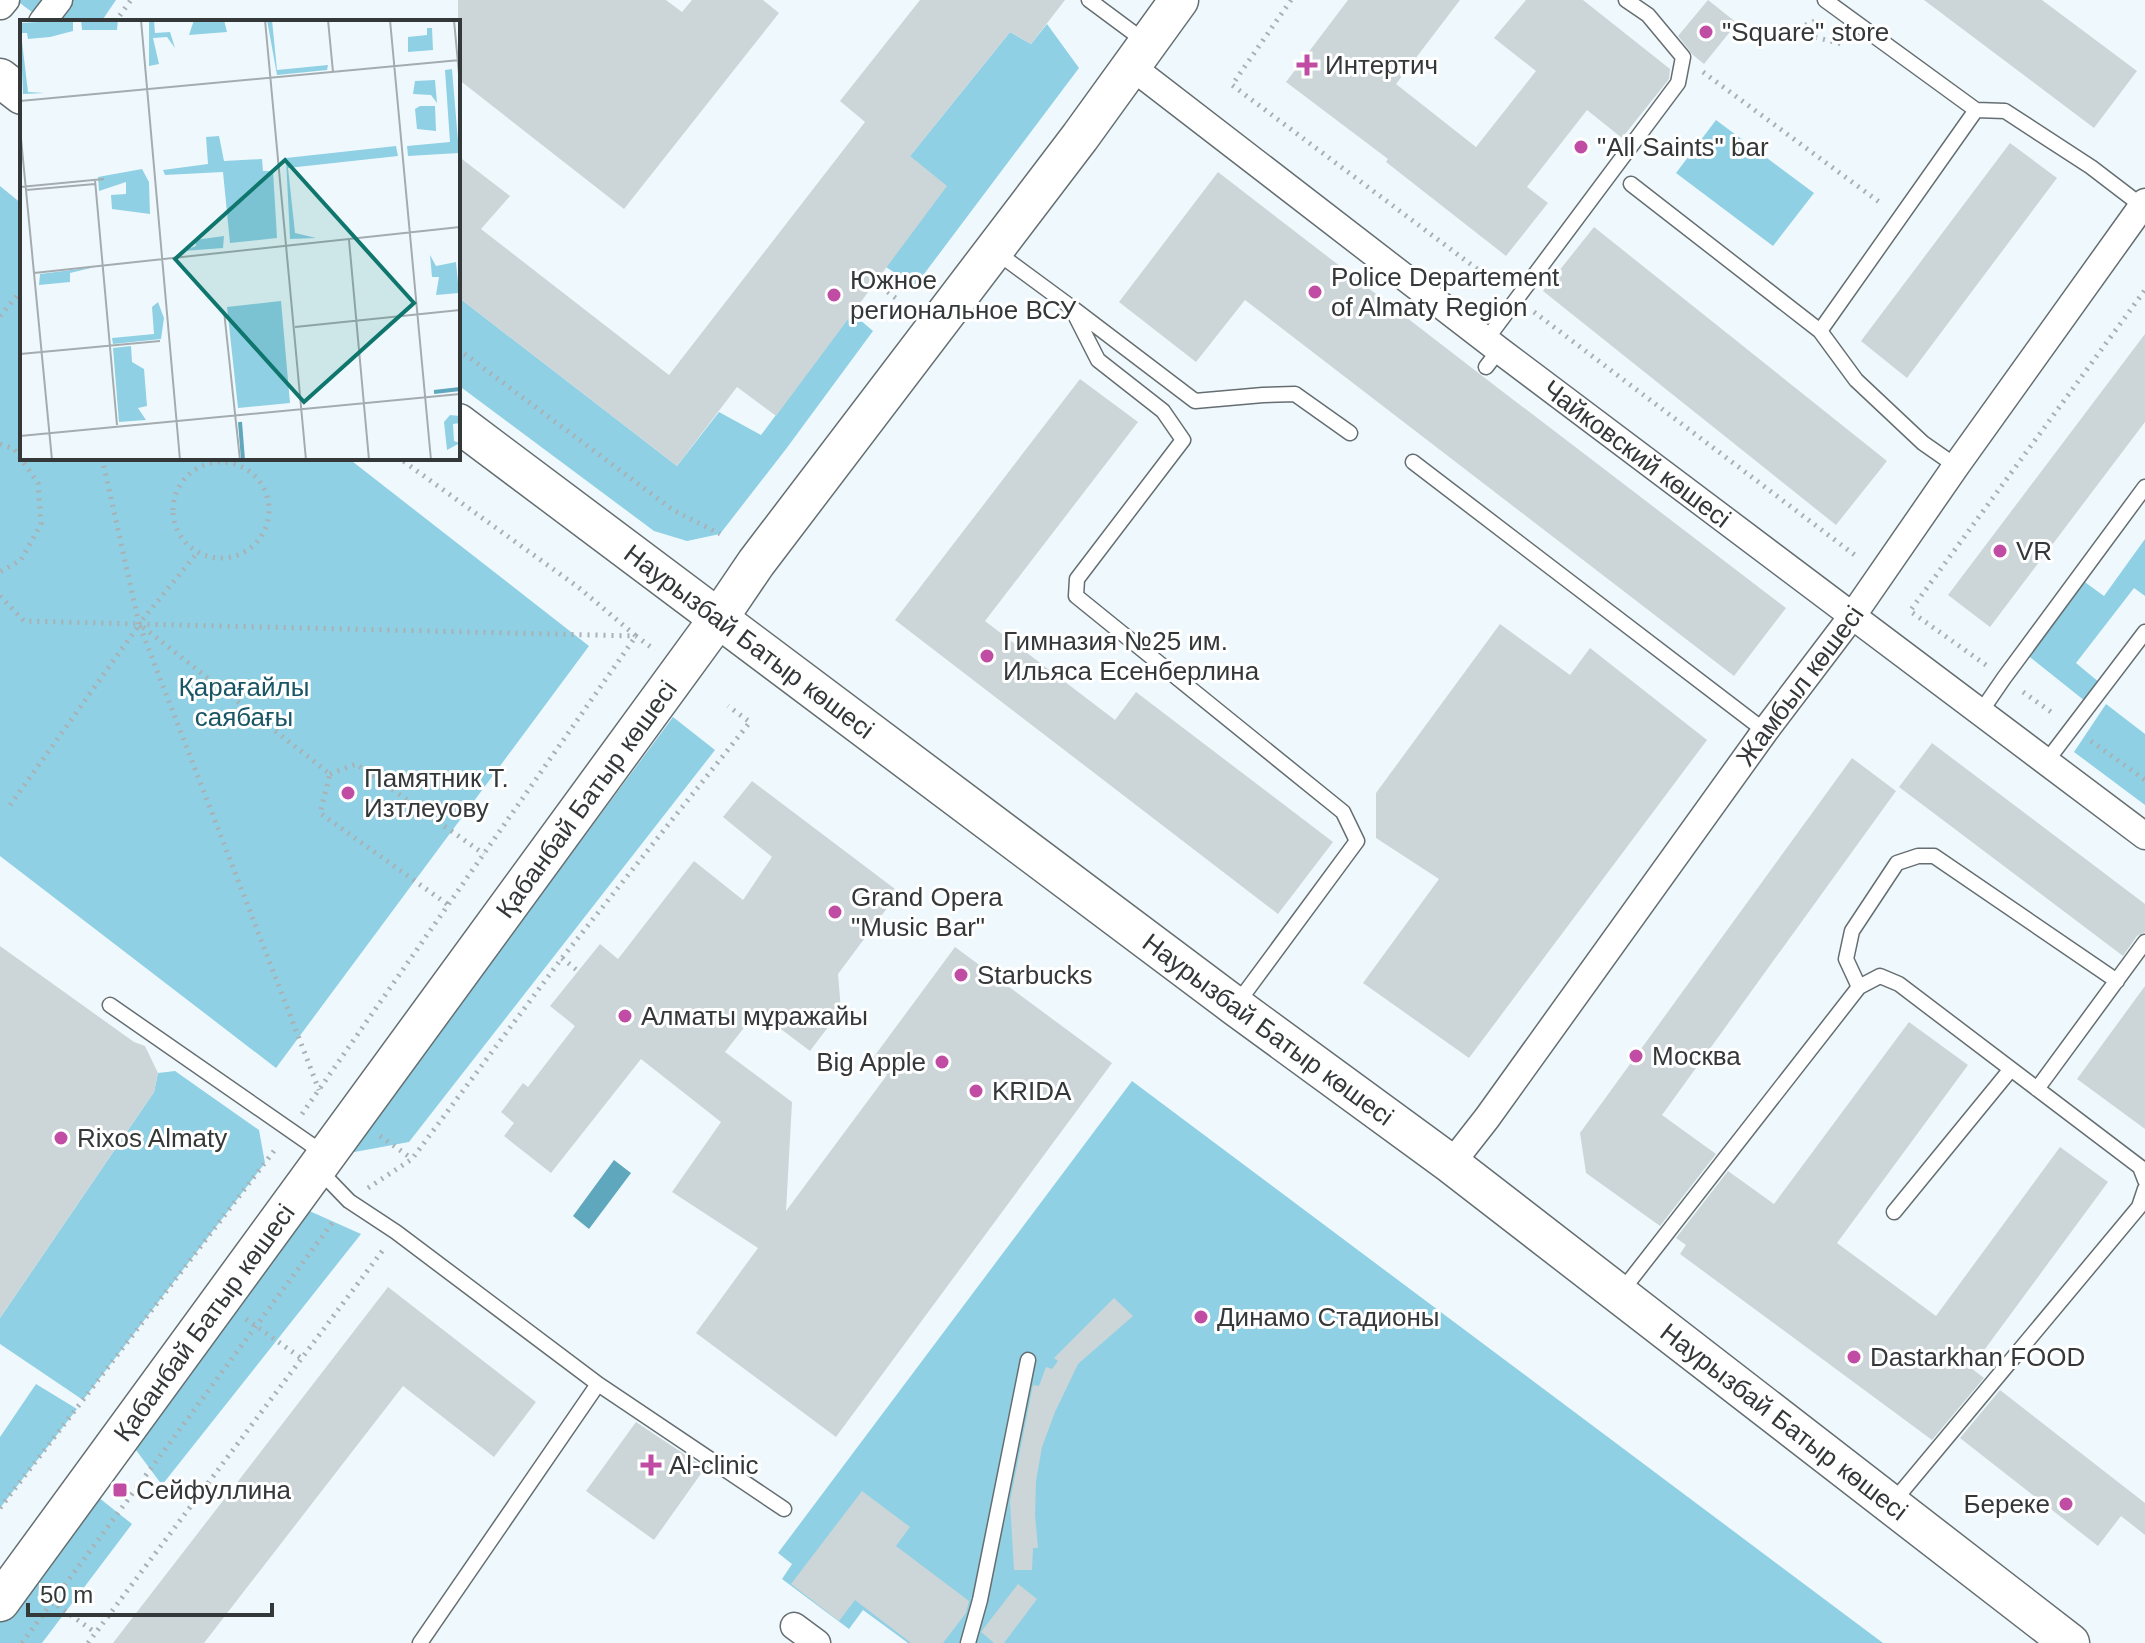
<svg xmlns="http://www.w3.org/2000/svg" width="2145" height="1643" viewBox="0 0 2145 1643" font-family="Helvetica,sans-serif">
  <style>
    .green { fill: #8fd0e4 }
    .water { fill: #5ea7bc }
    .building { fill: #ccd6d9 }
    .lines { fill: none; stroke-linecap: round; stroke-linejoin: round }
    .lane-casing { stroke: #656e71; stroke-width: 17 }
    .street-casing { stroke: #656e71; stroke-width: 29 }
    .secondary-casing { stroke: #656e71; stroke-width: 41 }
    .path { stroke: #a9b1b4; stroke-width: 5; stroke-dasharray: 2 6; stroke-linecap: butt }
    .lane { stroke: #fff; stroke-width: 14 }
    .street { stroke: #fff; stroke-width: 26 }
    .secondary { stroke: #fff; stroke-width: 38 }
    .poi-dot { fill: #c14ca3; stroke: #fff; stroke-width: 3 }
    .labels { text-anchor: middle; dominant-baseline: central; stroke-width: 6; stroke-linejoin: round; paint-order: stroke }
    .poi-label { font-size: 26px; fill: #343839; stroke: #fff; text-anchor: start }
    .street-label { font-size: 26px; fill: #343839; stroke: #fff }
    .park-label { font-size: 26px; fill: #185565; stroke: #fff }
    .inset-river { fill: none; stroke: #5ea7bc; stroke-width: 4 }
    .inset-road { fill: none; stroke: #a4acaf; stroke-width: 2 }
    .view { fill: #0f766e; fill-opacity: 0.15; stroke: #0f766e; stroke-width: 4 }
    .inset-edge { fill: none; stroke: #343839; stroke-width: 4 }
  </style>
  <rect width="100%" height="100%" fill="#eff9fd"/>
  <path class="green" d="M 16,0 L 116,0 L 101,22 L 45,22 Z
    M 1047,24 L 1079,68 L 915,286 L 886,267 L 910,156 L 1010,32 L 1031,44 Z
    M 1716,120 L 1814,193 L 1773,246 L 1676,173 Z
    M 0,186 L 22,204 L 22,458 L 348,458 L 589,646 L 276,1068 L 0,856 Z
    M 458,297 L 677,466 L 719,412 L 761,435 L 852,313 L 873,331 L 786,449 L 720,534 L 687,541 L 654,531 L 458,385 Z
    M 2145,539 L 2145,596 L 2134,588 L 2076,663 L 2100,683 L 2085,701 L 2026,654 L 2082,580 L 2104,596 Z
    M 2106,704 L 2145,734 L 2145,805 L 2074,752 Z
    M 673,717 L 715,750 L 409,1142 L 349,1153 Z
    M 175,1071 L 259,1130 L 265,1163 L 83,1400 L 0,1344 L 0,1318 L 154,1092 L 158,1073 Z
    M 1132,1081 L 1883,1643 L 908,1643 L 863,1610 L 849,1629 L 782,1579 L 792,1564 L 778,1553 Z
    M 305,1209 L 361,1234 L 162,1485 L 130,1442 Z
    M 36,1384 L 77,1409 L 0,1508 L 0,1437 Z
    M 93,1493 L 132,1524 L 42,1643 L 0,1643 L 0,1621 Z"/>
  <path class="water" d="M 614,1160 L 631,1173 L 589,1229 L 573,1216 Z"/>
  <path class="building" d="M 458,0 L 666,0 L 682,12 L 692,0 L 763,0 L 779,13 L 624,209 L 458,79 Z
    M 920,0 L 1065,0 L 1031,44 L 1010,32 L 910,156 L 947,186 L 776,416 L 737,387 L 677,466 L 458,297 L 458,156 L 510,196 L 481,229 L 669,375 L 865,122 L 840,101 Z
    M 1348,0 L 1460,0 L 1396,84 L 1476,147 L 1536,71 L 1494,38 L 1526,0 L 1583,0 L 1670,69 L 1669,79 L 1622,138 L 1587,110 L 1527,187 L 1548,203 L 1506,256 L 1386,162 L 1388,159 L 1286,82 Z
    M 1708,0 L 1737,23 L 1704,64 L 1693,55 L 1678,36 Z
    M 1924,0 L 2042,0 L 2137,71 L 2094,128 Z
    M 2010,143 L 2057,178 L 1907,378 L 1861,341 Z
    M 1218,172 L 1481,375 L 1786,608 L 1734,676 L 1245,300 L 1196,362 L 1119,302 Z
    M 1594,227 L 1887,461 L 1836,525 L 1543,291 Z
    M 2145,334 L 2145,422 L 1990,627 L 1948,595 Z
    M 1080,379 L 1138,422 L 985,621 L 1115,720 L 1136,692 L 1333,842 L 1278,914 L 895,620 Z
    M 1500,624 L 1570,675 L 1590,648 L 1707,740 L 1469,1058 L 1363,983 L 1439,879 L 1376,838 L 1376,793 Z
    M 1932,743 L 2145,904 L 2145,932 L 2137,936 L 2123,956 L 1899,787 Z
    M 1852,758 L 1896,791 L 1662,1115 L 1716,1154 L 1660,1226 L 1586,1173 L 1580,1133 Z
    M 752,781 L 899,892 L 838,974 L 841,1010 L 810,1051 L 757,1011 L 725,1052 L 792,1102 L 786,1211 L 887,1075 L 870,1062 L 955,947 L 1112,1063 L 836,1437 L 696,1333 L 758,1248 L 672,1192 L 721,1122 L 641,1059 L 551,1173 L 504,1136 L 514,1123 L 501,1112 L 523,1083 L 528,1087 L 575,1026 L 550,1006 L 600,944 L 618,959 L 694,861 L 743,900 L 772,857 L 723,817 Z
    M 0,946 L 134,1042 L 145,1046 L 158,1073 L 154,1092 L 0,1318 Z
    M 2145,986 L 2145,1129 L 2077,1079 Z
    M 1909,1022 L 1968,1065 L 1837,1243 L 1936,1316 L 2060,1147 L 2108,1182 L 1971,1368 L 1984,1378 L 1932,1440 L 1680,1254 L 1686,1245 L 1676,1238 L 1728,1171 L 1774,1204 Z
    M 388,1287 L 536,1402 L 494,1457 L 403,1386 L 204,1643 L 113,1643 Z
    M 1114,1298 L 1133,1316 L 1078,1364 L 1055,1412 L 1042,1447 L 1036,1481 L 1035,1515 L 1038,1548 L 1033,1548 L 1032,1570 L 1014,1570 L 1010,1501 L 1033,1385 L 1039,1386 L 1046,1367 L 1052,1369 L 1058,1361 L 1054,1358 Z
    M 2000,1390 L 2145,1503 L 2145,1535 L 2121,1516 L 2098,1546 L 1960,1438 Z
    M 636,1422 L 705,1468 L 654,1540 L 586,1491 Z
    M 862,1491 L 910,1527 L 896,1546 L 969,1601 L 966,1613 L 943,1643 L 911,1643 L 855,1600 L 839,1621 L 791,1584 Z
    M 1018,1584 L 1037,1599 L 1004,1643 L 994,1643 L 981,1632 Z"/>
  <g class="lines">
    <g class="lane-casing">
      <path id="lane" d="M 1089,0 L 1147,43
        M 1825,0 L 1976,110 L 2005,111 L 2091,167 L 2142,206
        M 1631,184 L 1820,331 L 1976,110
        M 995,251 L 1071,307 L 1098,360 L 1163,411 L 1183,440 L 1077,579 L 1076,596 L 1343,812 L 1357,841 L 1236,1005
        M 1074,309 L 1195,401 L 1263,395 L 1295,394 L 1350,433
        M 1820,331 L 1856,380 L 1923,443 L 1956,466
        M 1486,340 L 1678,83 L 1683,57 L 1648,15 L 1626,0
        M 1486,367 L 1499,350
        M 1413,462 L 1765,731
        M 1980,713 L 2004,678 L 2145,487
        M 2046,762 L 2145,632
        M 1859,987 L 1846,959 L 1852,931 L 1897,863 L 1918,856 L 1934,856 L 2117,981
        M 110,1005 L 326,1155
        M 2037,1089 L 2145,942
        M 318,1169 L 349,1201 L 396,1232 L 598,1384 L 420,1643
        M 1894,1212 L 2011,1069
        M 1621,1292 L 1859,987 L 1880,976 L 1899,984 L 2140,1167 L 2145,1180
        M 598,1384 L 784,1509
        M 1893,1502 L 2139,1207 L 2145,1189
        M 968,1643 L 980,1600 L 1028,1360"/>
    </g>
    <g class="street-casing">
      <g id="street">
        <path d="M 1,6 L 6,0"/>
        <path d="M 42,22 L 59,0"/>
        <path id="s1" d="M 1132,67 L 1499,350 L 2145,836"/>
        <path id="s2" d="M 1451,1164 L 1487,1118 L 1765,731 L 1853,615 L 1956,466 L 2145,202"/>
        <path d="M 794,1626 L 817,1643"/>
      </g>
    </g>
    <g class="secondary-casing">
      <g id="secondary">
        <path d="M 0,78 L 22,95"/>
        <path id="s3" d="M 458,423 L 1235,1006 L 1451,1164 L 2070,1643"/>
        <path id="s4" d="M 0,1602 L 718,619 L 756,563 L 1080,137 L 1179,0"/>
      </g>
    </g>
    <path class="path" d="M 1291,0 L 1232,85 L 1501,287
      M 115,22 L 131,0
      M 1792,31 L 1842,44
      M 1776,38 L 1815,21
      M 1703,72 L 1882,204
      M 875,282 L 897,299
      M 1534,312 L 1856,556 L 1857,554
      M 0,316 L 22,290
      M 458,349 L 673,510 L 720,534
      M 0,444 L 14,449 L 38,483 L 41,524 L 21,560 L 0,572
      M 102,458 L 139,624 L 197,553
      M173 510a48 48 0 1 1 96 0a48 48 0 1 1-96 0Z
      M 0,596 L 24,621 L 139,624 L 319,1090
      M 1986,665 L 1910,611 L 2145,290
      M 2023,692 L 2054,714
      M 2091,741 L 2145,780
      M 330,774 L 356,764 L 484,854
      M 10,805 L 139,625
      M 447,904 L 320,813 L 330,774 L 139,624 L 636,636 L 655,650
      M 562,958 L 578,971
      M 302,1114 L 636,636 L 578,587 L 399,458
      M 380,1136 L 411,1158
      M 368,1188 L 412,1159 L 562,958 L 750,722 L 728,706
      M 246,1319 L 301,1358
      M 0,1508 L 277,1147
      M 51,1601 L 96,1633
      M 22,1643 L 335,1219
      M 88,1643 L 383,1250"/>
    <use href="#lane" class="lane"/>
    <use href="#street" class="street"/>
    <use href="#secondary" class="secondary"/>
  </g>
  <g class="poi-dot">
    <circle cx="1706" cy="32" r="8"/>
    <path d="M1303 53h8v8h8v8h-8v8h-8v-8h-8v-8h8z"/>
    <circle cx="1581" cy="147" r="8"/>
    <circle cx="1315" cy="292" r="8"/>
    <circle cx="834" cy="295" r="8"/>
    <circle cx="2000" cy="551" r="8"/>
    <circle cx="987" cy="656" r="8"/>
    <circle cx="348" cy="793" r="8"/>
    <circle cx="835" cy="912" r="8"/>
    <circle cx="961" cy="975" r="8"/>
    <circle cx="625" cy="1016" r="8"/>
    <circle cx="1636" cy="1056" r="8"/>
    <circle cx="942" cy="1062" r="8"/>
    <circle cx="976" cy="1091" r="8"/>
    <circle cx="61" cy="1138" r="8"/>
    <circle cx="1201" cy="1317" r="8"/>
    <circle cx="1854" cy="1357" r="8"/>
    <path d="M647 1453h8v8h8v8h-8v8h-8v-8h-8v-8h8z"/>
    <rect x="112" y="1482" width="16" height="16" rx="4"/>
    <circle cx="2066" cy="1504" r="8"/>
  </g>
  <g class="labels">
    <g class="poi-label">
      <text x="1722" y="32">"Square" store</text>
      <text x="1325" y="65">Интертич</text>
      <text x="1597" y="147">"All Saints" bar</text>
      <text x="1331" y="277">Police Departement<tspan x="1331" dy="30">of Almaty Region</tspan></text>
      <text x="850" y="280">Южное<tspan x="850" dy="30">региональное ВСУ</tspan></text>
      <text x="2016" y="551">VR</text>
      <text x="1003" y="641">Гимназия №25 им.<tspan x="1003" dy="30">Ильяса Есенберлина</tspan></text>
      <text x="364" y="778">Памятник Т.<tspan x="364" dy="30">Изтлеуову</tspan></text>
      <text x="851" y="897">Grand Opera<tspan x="851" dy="30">"Music Bar"</tspan></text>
      <text x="977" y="975">Starbucks</text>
      <text x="641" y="1016">Алматы мұражайы</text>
      <text x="1652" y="1056">Москва</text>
      <text x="926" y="1062" text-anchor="end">Big Apple</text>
      <text x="992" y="1091">KRIDA</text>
      <text x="77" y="1138">Rixos Almaty</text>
      <text x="1217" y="1317">Динамо Стадионы</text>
      <text x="1870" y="1357">Dastarkhan FOOD</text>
      <text x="669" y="1465">Al-clinic</text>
      <text x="136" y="1490">Сейфуллина</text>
      <text x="2050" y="1504" text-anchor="end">Береке</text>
    </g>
    <g class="street-label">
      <text stroke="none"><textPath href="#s1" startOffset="636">Чайковский көшесі</textPath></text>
      <text stroke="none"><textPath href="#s3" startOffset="364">Наурызбай Батыр көшесі</textPath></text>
      <text stroke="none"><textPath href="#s2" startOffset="592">Жамбыл көшесі</textPath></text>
      <text stroke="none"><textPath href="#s4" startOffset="994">Қабанбай Батыр көшесі</textPath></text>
      <text stroke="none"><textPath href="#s3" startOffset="1012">Наурызбай Батыр көшесі</textPath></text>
      <text stroke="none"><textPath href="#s4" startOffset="346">Қабанбай Батыр көшесі</textPath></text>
      <text stroke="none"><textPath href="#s3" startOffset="1660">Наурызбай Батыр көшесі</textPath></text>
    </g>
    <g class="park-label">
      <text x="244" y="687">Қарағайлы<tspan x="244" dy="30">саябағы</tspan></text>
    </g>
  </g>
  <g transform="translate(20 20)">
    <rect width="440" height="440" fill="#eff9fd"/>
    <path d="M 53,0 L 53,11 L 30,17 L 8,19 L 7,13 L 1,13 L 8,72 L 25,73 L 3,74 L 0,3 ZM 61,0 L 98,0 L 97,10 L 62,10 ZM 129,0 L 134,0 L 135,13 L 150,12 L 155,28 L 147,17 L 133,18 L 139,44 L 129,46 ZM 174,0 L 204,0 L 207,12 L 169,15 ZM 247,0 L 252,0 L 257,50 L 308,45 L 307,50 L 257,55 ZM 407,8 L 412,8 L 413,30 L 388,32 L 388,17 L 407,15 ZM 432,49 L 439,133 L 388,136 L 387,126 L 430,122 L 425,50 ZM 415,60 L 417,83 L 411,75 L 393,74 L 395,61 ZM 400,86 L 415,86 L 416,111 L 397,109 L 395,89 ZM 199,116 L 204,141 L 242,139 L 243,151 L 253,151 L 257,218 L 210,223 L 203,152 L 145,155 L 143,150 L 188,144 L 186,117 ZM 376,126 L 378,136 L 268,148 L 275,213 L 296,218 L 270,219 L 266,138 ZM 122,149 L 129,162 L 130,194 L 92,189 L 91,175 L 106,174 L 106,162 L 79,171 L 78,157 ZM 204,216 L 203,228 L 163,231 L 176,226 L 175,220 ZM 410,235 L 416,246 L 436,242 L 439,273 L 416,275 L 419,257 L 412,257 ZM 75,247 L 50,253 L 50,262 L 19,265 L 20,254 ZM 261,281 L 270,383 L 218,388 L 207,287 ZM 138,282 L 144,298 L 141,319 L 93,324 L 92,318 L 134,314 L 132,287 ZM 111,326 L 112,342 L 124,349 L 127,386 L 118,388 L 126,400 L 99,402 L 93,328 ZM 430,395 L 440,396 L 440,403 L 433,404 L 434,421 L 440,423 L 427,430 L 424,402 Z" fill="#8fd0e4"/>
    <path class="inset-river" d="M 414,372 L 440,369M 220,402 L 223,440"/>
    <path class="inset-road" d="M 121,0 L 160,440M 245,0 L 286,440M 308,0 L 313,52M 370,0 L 411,440M 434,0 L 440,65M 0,81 L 440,40M 0,108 L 32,440M 75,160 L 97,405M 0,167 L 84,159M 6,170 L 75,164M 329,220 L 349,440M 14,253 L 440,207M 204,291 L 220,440M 275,307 L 440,290M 0,334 L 140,321M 0,416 L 440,374"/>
    <path class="view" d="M 265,140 L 394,283 L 284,382 L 155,239 Z"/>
    <rect width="440" height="440" class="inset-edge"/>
  </g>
  <path d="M28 1603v12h244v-12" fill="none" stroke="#343839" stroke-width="4"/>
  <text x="40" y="1603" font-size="24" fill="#343839" stroke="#ffffff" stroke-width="6" paint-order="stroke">50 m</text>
</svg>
